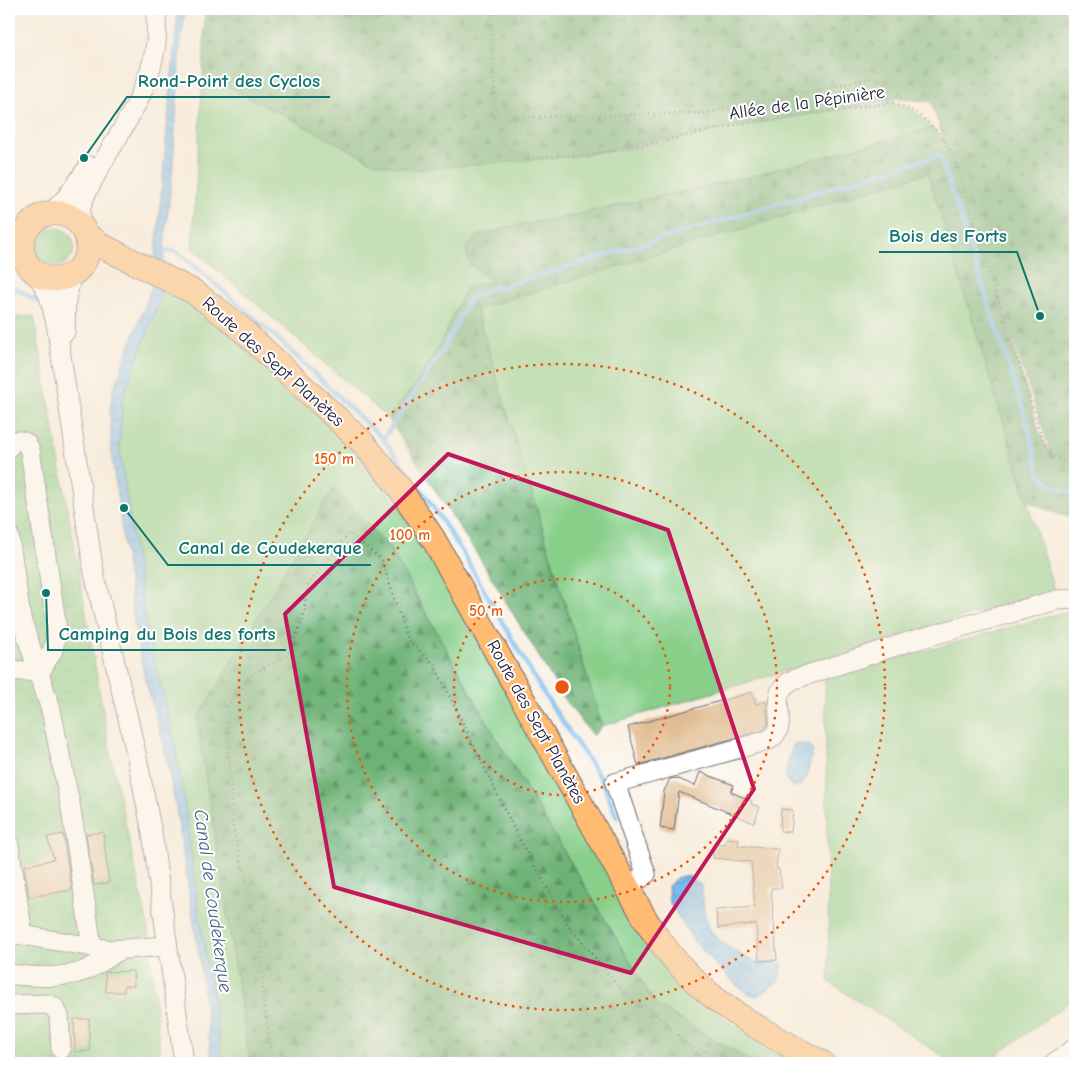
<svg xmlns="http://www.w3.org/2000/svg" width="1084" height="1072" viewBox="0 0 1084 1072" font-family="'Comic Neue',sans-serif">
  <style>
    .green { fill: #88cf8a; stroke: #557862 }
    .forest { fill: url(#forest-firs); stroke: #486a58; fill-rule: evenodd }
    .park { fill: url(#park-crowns); stroke: #557862 }
    .water { fill: url(#water-waves); stroke: #4e6e94 }
    .lines { fill: none; stroke-linecap: round; stroke-linejoin: round }
    .stream { stroke: #79bbee; stroke-width: 4.5 }
    .building { fill: #e0bc92 }
    .minor-casing { stroke: #6d6974; stroke-width: 21 }
    .major-casing { stroke: #6d6974; stroke-width: 26 }
    .path { stroke: #6d6974; stroke-width: 2.5; stroke-dasharray: 1 4; stroke-linecap: butt }
    .minor { stroke: #fff; stroke-width: 19 }
    .major { stroke: #ffbb71; stroke-width: 24 }
    .marked { fill: none; stroke: #c2185b; stroke-width: 4; stroke-linejoin: round }
    .ring { fill: none; stroke: #e8590c; stroke-width: 2.5; stroke-dasharray: 2.5 5 }
    .labels { text-anchor: middle; dominant-baseline: central; stroke-width: 4; stroke-linejoin: round; paint-order: stroke }
    .street-label { font-size: 18px; fill: #22223b; stroke: #fff }
    .water-label { font-size: 19px; font-style: italic; fill: #455f83; stroke: #fff }
    .centre { fill: #e8590c; stroke: #fff; stroke-width: 2.5 }
    .ring-label { font-size: 15px; text-anchor: middle; font-weight: bold; fill: #e8590c; stroke: #fff; stroke-width: 4; stroke-linejoin: round; paint-order: stroke }
    .leader { fill: none; stroke: #0f766e; stroke-width: 2 }
    .callout-dot { fill: #0f766e; stroke: #fff; stroke-width: 2 }
    .callout-label { font-size: 19px; text-anchor: middle; font-weight: bold; fill: #0f766e; stroke: #fff; stroke-width: 4; stroke-linejoin: round; paint-order: stroke }
  </style>
  <defs>
    <pattern id="forest-firs" width="22" height="20" patternUnits="userSpaceOnUse" patternTransform="scale(1.25)"><rect width="22" height="20" fill="#6eb276"/><path d="M5 1l3.5 6h-7zM16 11l3.5 6h-7z" fill="#5a9062"/></pattern>
    <pattern id="park-crowns" width="20" height="18" patternUnits="userSpaceOnUse" patternTransform="scale(1.25)"><rect width="20" height="18" fill="#88cf8a"/><path d="M2 6a3 3 0 1 1 6 0M12 15a3 3 0 1 1 6 0" fill="none" stroke="#75b178"/></pattern>
    <pattern id="water-waves" width="16" height="10" patternUnits="userSpaceOnUse" patternTransform="scale(1.25)"><rect width="16" height="10" fill="#79bbee"/><path d="M0 5q4-4 8 0t8 0" fill="none" stroke="#68a0cd"/></pattern>
  </defs>
  <rect width="100%" height="100%" fill="#fff"/>
  <filter id="ink" filterUnits="userSpaceOnUse"><feTurbulence type="fractalNoise" baseFrequency=".02" numOctaves="2"/><feDisplacementMap in="SourceGraphic" scale="10" xChannelSelector="R" yChannelSelector="G"/><feConvolveMatrix kernelMatrix="1 2 1 2 8 2 1 2 1" color-interpolation-filters="sRGB"/></filter>
  <filter id="wash" filterUnits="userSpaceOnUse"><feTurbulence type="fractalNoise" baseFrequency=".0096" numOctaves="4" result="noise"/><feDisplacementMap in="SourceGraphic" scale="20" xChannelSelector="R" yChannelSelector="G"/><feGaussianBlur stdDeviation="1.12" result="paint"/><feColorMatrix in="noise" values="0 0 0 0 0 0 0 0 0 0 0 0 0 0 0 0 0 1.4 0 .05"/><feComposite in="paint" operator="in"/></filter>
  <g filter="url(#wash)">
    <rect width="100%" height="100%" fill="#f8eddd"/>
    <path class="green" d="M 203,73 L 373,162 L 573,156 L 660,143 L 740,124 L 888,103 C 909,103 919,114 932,128 L 743,178 L 575,215 L 508,227 L 477,236 L 494,281 L 458,304 L 440,345 L 419,380 L 388,418 L 192,248 Z
      M 928,173 L 1054,590 L 602,726 L 476,309 Z
      M36 247a19 19 0 1 1 38 0a19 19 0 1 1-38 0Z
      M 163,292 L 168,292 L 191,304 L 218,323 L 349,442 L 409,519 L 653,950 C 697,1008 739,1030 802,1063 L 754,1063 L 656,1005 L 498,741 L 388,546 L 197,720 L 250,1063 L 223,1063 L 196,893 L 184,799 L 174,740 L 146,626 L 119,448 L 123,396 Z
      M 1065,612 L 1075,619 L 1075,998 L 986,1063 L 953,1063 L 829,982 L 825,679 Z"/>
    <path class="forest" d="M 205,9 L 1075,9 L 1075,519 L 1060,515 L 1027,501 L 928,173 L 476,309 L 602,726 L 593,736 L 565,700 L 482,562 L 388,418 L 419,380 L 440,345 L 466,288 L 493,281 L 470,265 L 466,248 L 477,236 L 508,227 L 575,215 L 743,178 L 932,128 L 945,142 L 931,102 L 901,98 L 573,156 L 412,170 L 373,162 L 203,73 ZM 996,292 L 997,292 L 1053,459 L 1040,434 Z
      M 333,489 L 388,546 L 498,741 L 656,1005 L 754,1063 L 250,1063 L 197,720 Z"/>
    <path class="park" d="M 34,316 L 111,757 L 148,927 L 161,1063 L 9,1063 L 9,341 L 16,317 Z"/>
    <path class="water" d="M 178,9 L 185,9 L 180,50 L 173,165 L 164,248 L 163,292 L 123,396 L 119,448 L 146,626 L 174,740 L 184,799 L 196,893 L 223,1063 L 212,1063 L 200,963 L 178,820 L 165,750 L 145,679 L 136,635 L 111,450 L 110,409 L 113,391 L 153,284 Z
      M 795,743 L 808,745 L 813,750 L 806,779 L 800,786 L 794,787 L 786,780 C 786,767 788,754 795,743 Z
      M 687,875 L 701,885 C 706,920 703,934 737,952 C 742,955 748,959 754,961 C 764,964 773,958 783,964 L 778,982 L 758,996 L 749,994 L 736,985 L 695,943 L 669,902 L 668,886 L 676,878 Z"/>
    <g class="lines">
      <path class="stream" d="M 162,251 L 174,251 L 183,256 L 276,337 L 383,439 L 424,493 L 464,555 L 542,691 L 601,779 L 617,817
        M 9,285 L 37,301
        M 383,439 L 442,351 L 471,296 L 940,155 L 1026,418 L 1039,472 C 1048,486 1059,490 1075,493"/>
    </g>
    <g id="blocks">
      <path class="building" d="M 752,692 L 756,704 L 766,701 L 768,724 L 763,730 L 638,765 L 628,727 Z
        M 700,772 L 734,785 L 731,792 L 752,801 L 751,804 L 760,807 L 754,823 L 679,792 L 674,830 L 660,828 L 664,791 L 670,779 L 676,778 L 695,786 Z
        M 781,809 L 793,810 L 791,832 L 780,831 Z
        M 103,832 L 109,883 L 94,885 L 86,834 Z
        M 63,834 L 72,890 L 29,897 L 24,866 L 54,859 L 47,837 Z
        M 726,838 L 739,839 L 738,846 L 778,849 L 776,869 L 779,869 L 782,888 L 771,888 L 777,960 L 759,961 L 756,924 L 718,928 L 716,910 L 755,907 L 751,862 L 713,858 L 714,844 L 726,845 Z
        M 133,971 L 134,986 L 124,986 L 124,992 L 106,992 L 105,972 Z
        M 74,1019 L 89,1019 L 90,1051 L 75,1052 Z"/>
    </g>
  </g>
  <g filter="url(#ink)">
    <use href="#blocks" fill-opacity="0" stroke="#6d6974" stroke-width="1"/>
    <g class="lines">
      <g class="minor-casing">
        <path id="minor" d="M 50,214 L 66,198 L 89,166
          M 81,225 L 80,210 L 85,196 C 108,145 149,101 156,43 C 157,32 156,20 156,9
          M 37,274 L 49,296 L 56,323 L 94,573 L 136,753 L 152,833 L 184,1063
          M 65,332 L 66,299 L 72,274
          M 9,447 C 13,440 19,439 26,443 L 30,450 L 57,629 L 53,650 L 40,672 L 9,670
          M 9,535 L 21,618 L 51,710 L 71,809 L 92,947
          M 9,845 L 23,935
          M 628,889 L 646,874 L 615,783 L 769,740 C 795,724 760,694 795,679 L 908,642 L 1057,600 L 1075,599
          M 9,933 L 111,950 L 167,946
          M 9,974 C 32,977 62,979 84,971 C 96,966 108,957 119,951
          M 9,1005 L 48,1004 L 55,1008 L 59,1016 L 61,1049
          M 1054,1063 L 1075,1048"/>
      </g>
      <g class="major-casing">
        <path id="major" d="M22 246a33 33 0 1 1 66 0a33 33 0 1 1-66 0Z
          M 86,234 L 100,245 L 194,292 L 235,323 L 362,442 L 399,487 L 434,540 L 644,917 C 691,995 745,1021 822,1063"/>
      </g>
      <path class="path" d="M 491,9 L 496,128 L 504,145 L 519,155 L 535,158 L 573,156 L 634,148 L 740,124 L 888,103 C 914,103 945,135 954,158 L 1043,441 L 1055,457 L 1075,469
        M 494,118 L 705,113 L 877,77 L 884,85 L 888,103
        M 273,1063 L 263,997 L 261,938 L 233,829 L 227,707 L 254,673 L 286,657 L 303,620 L 307,586 L 349,533 L 382,560 L 407,639 L 434,664 L 517,835 L 569,926 L 627,997 L 652,1010 L 698,1055 L 706,1050 L 719,1063"/>
      <use href="#minor" class="minor"/>
      <use href="#major" class="major"/>
    </g>
  </g>
  <path d="M0 0H1084V1072H0ZM 448,454 L 668,530 L 754,789 L 631,973 L 334,887 L 285,614 Z" fill="#f8eddd" fill-opacity=".55" fill-rule="evenodd"/>
  <path class="marked" d="M 448,454 L 668,530 L 754,789 L 631,973 L 334,887 L 285,614 Z"/>
  <g class="ring">
    <circle cx="562" cy="687" r="108"/>
    <circle cx="562" cy="687" r="215"/>
    <circle cx="562" cy="687" r="323"/>
  </g>
  <g class="labels">
    <g class="street-label">
      <text transform="translate(807 103) rotate(-8)">Allée de la Pépinière</text>
      <text transform="translate(273 362) rotate(42)">Route des Sept Planètes</text>
      <text transform="translate(536 722) rotate(61)">Route des Sept Planètes</text>
    </g>
    <g class="water-label">
      <text transform="translate(213 901) rotate(82)">Canal de Coudekerque</text>
    </g>
  </g>
  <circle cx="562" cy="687" r="8" class="centre"/>
  <g class="ring-label">
    <text x="334" y="464">150 m</text>
    <text x="410" y="540">100 m</text>
    <text x="486" y="616">50 m</text>
  </g>
  <path class="leader" d="M84 158L127 97H330M1040 316L1017 252H879M124 508L168 565H371M46 593L48 650H286"/>
  <g class="callout-dot">
    <circle cx="84" cy="158" r="5"/>
    <circle cx="1040" cy="316" r="5"/>
    <circle cx="124" cy="508" r="5"/>
    <circle cx="46" cy="593" r="5"/>
  </g>
  <g class="callout-label">
    <text x="229" y="87">Rond-Point des Cyclos</text>
    <text x="948" y="242">Bois des Forts</text>
    <text x="270" y="554">Canal de Coudekerque</text>
    <text x="167" y="640">Camping du Bois des forts</text>
  </g>
  <rect width="1084" height="1072" fill="none" stroke="#fff" stroke-width="30"/>
</svg>
